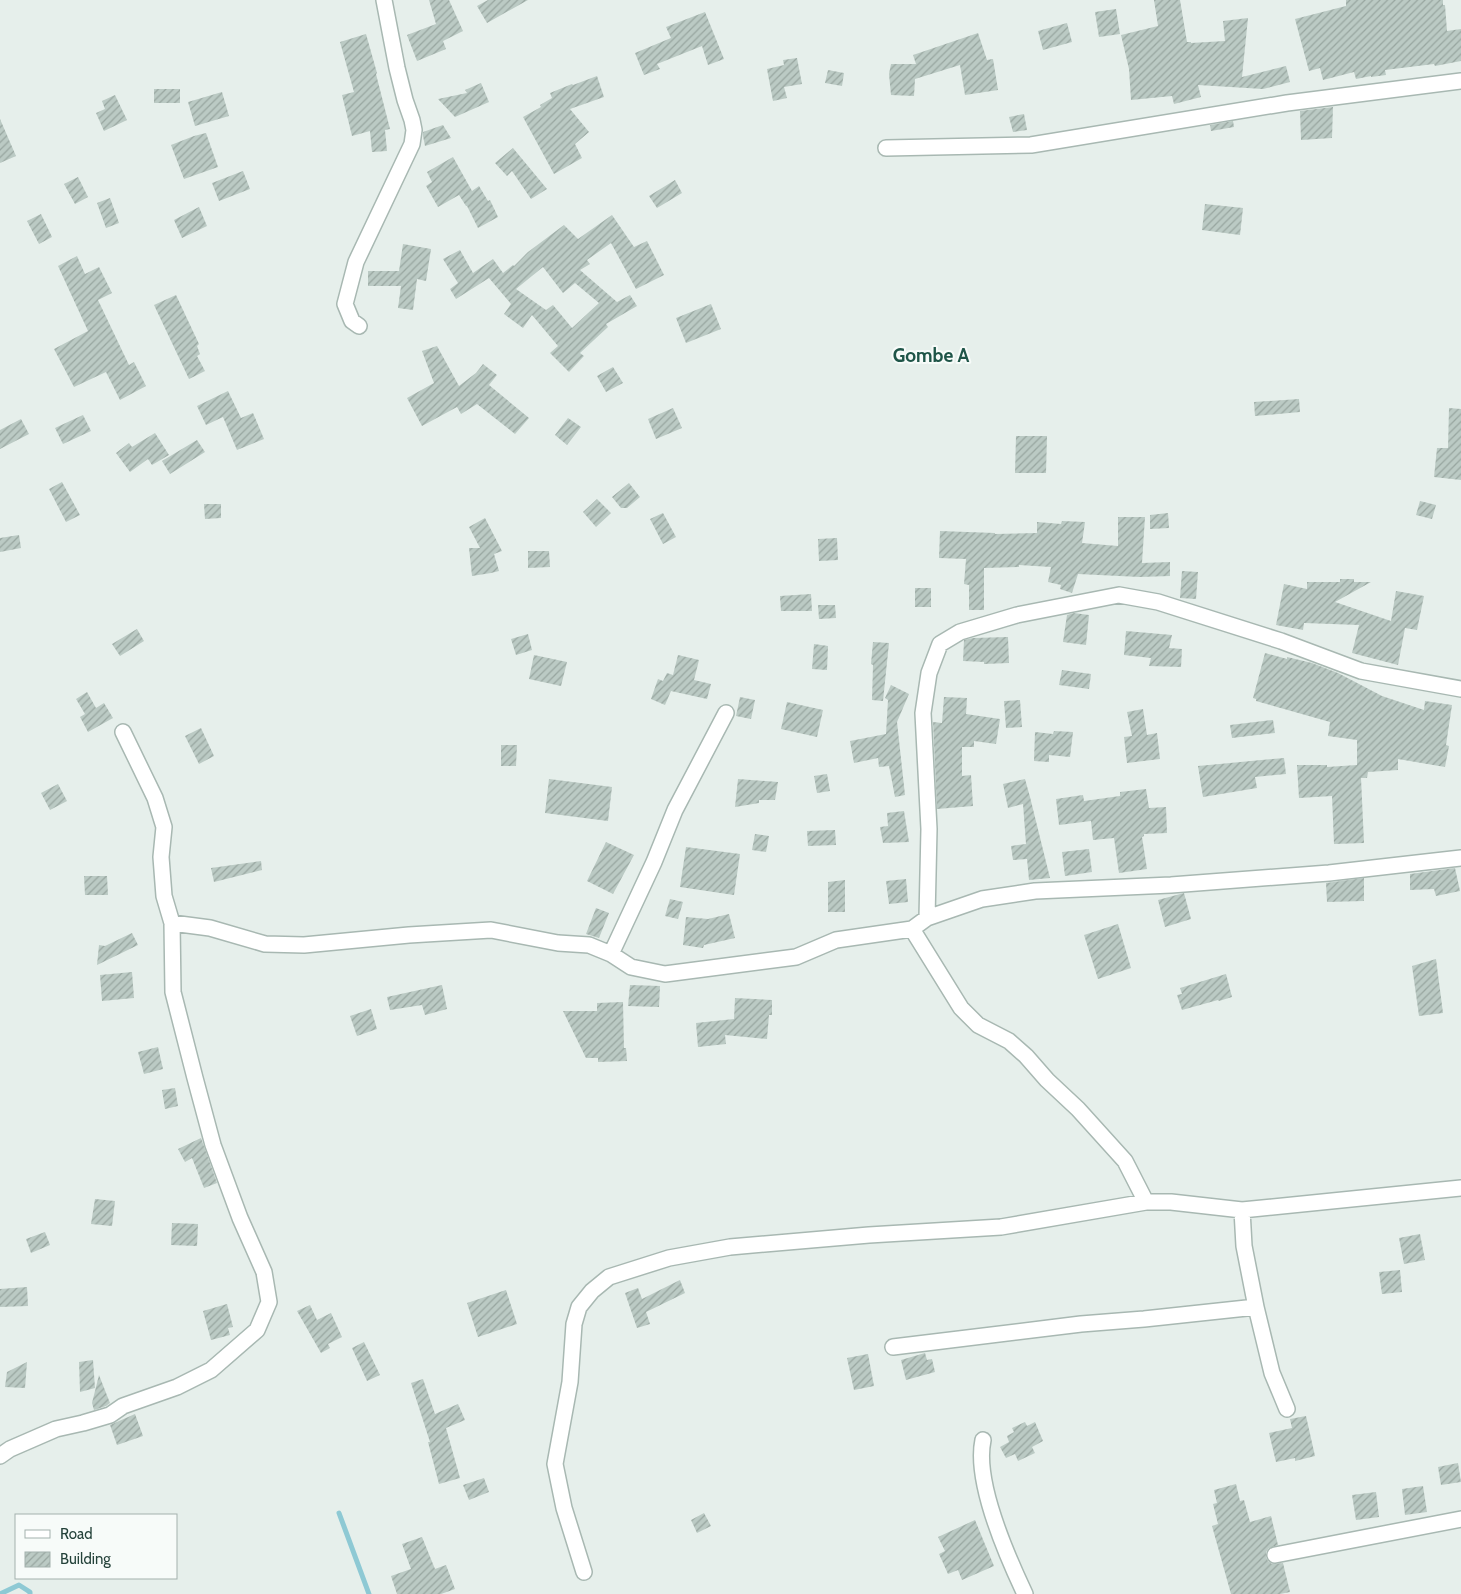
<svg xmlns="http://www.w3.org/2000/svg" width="1461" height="1594" viewBox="0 0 1461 1594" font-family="Cabin,sans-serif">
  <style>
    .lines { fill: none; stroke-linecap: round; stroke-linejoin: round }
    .stream { stroke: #8ec9d4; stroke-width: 5 }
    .building { fill: url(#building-hatch); fill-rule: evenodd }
    .minor-casing { stroke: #a8b8b2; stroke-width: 18 }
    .minor { stroke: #fff; stroke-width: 15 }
    .labels { text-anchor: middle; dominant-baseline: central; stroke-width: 4; stroke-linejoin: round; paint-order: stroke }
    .quarter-label { font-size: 19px; font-weight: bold; fill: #1f5548; stroke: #f7fbf9 }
  </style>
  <defs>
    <pattern id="building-hatch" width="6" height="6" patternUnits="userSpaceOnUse" patternTransform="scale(1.25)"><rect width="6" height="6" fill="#bbcac4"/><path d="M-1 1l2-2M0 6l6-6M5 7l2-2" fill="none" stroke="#98a6a0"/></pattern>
  </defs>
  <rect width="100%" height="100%" fill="#e6efeb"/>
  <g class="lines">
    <path class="stream" d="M 339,1513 L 369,1594
      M 0,1594 L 19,1585 L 30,1592 L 30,1594"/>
  </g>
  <path class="building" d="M 429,0 L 449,0 L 463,31 L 443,41 L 446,49 L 417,61 L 407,35 L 436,24 Z
    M 488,0 L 528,0 L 487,23 L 477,6 Z
    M 1154,0 L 1180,0 L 1187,42 L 1191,42 L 1191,43 L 1225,41 L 1223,21 L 1248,18 L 1242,77 L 1286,66 L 1290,82 L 1263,89 L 1198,85 L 1201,97 L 1174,104 L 1172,96 L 1131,100 L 1129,69 L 1121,35 L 1158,26 Z
    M 1346,0 L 1443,0 L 1443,5 L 1445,5 L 1447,31 L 1461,29 L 1461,61 L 1435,66 L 1434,64 L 1385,70 L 1386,75 L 1371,77 L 1371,76 L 1356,79 L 1354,72 L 1323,80 L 1320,68 L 1309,71 L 1295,19 L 1346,6 Z
    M 1116,9 L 1120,34 L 1099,37 L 1095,12 Z
    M 705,12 L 724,59 L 708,65 L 702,46 L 657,64 L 660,69 L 644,75 L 635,53 L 671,38 L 666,27 Z
    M 1067,23 L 1072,42 L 1043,50 L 1038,31 Z
    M 978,33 L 987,60 L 993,59 L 998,90 L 965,95 L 960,65 L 915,79 L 914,96 L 891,95 L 889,74 L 891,64 L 916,64 L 913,55 Z
    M 366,34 L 377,73 L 376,74 L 390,129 L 385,130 L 387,151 L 372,152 L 370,131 L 352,136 L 342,95 L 354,92 L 340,42 Z
    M 797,58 L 802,84 L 784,87 L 787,98 L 773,101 L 767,69 L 784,65 L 783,60 Z
    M 828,70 L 844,73 L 842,86 L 825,83 Z
    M 597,76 L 604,97 L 570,109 L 589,132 L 575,144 L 582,158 L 554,174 L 523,117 L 541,107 L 540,105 L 552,98 L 550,93 L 572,84 L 573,85 Z
    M 481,83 L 489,102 L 455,117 L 438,99 L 467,93 L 465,90 Z
    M 154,89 L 180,89 L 180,103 L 154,103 Z
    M 222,92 L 229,116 L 195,126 L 188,102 Z
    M 115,95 L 127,120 L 104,131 L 96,113 L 105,109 L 102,101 Z
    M 1333,107 L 1332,138 L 1301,140 L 1300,111 Z
    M 1024,114 L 1027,130 L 1013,132 L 1009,117 Z
    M 0,119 L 16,156 L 0,163 Z
    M 1233,121 L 1234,127 L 1211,131 L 1210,125 Z
    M 443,125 L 451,138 L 425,146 L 423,136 L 423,132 Z
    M 206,133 L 218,167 L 184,179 L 171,145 L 194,136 Z
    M 513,148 L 547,189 L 531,199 L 512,171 L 507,176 L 495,163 Z
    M 453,157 L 472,191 L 479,186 L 488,201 L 490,200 L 498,217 L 478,228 L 467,206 L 466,206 L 459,195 L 438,207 L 426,186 L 432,182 L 427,172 Z
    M 243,171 L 250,189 L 219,201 L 212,183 Z
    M 78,177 L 88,197 L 75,204 L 64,184 Z
    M 675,180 L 682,193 L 657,208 L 649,196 Z
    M 110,198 L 119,223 L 106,228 L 97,203 Z
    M 1205,204 L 1243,208 L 1240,235 L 1202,230 Z
    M 199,207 L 207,226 L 182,238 L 174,220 Z
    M 41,214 L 52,237 L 39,244 L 27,221 Z
    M 612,215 L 634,247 L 647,241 L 664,275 L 636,289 L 611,243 L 587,260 L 590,264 L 580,270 L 617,302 L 630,295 L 637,306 L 606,324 L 608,327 L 580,353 L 584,356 L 569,372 L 550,353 L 558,346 L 532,315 L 523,328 L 504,314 L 511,304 L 489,278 L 456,299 L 450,289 L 458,283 L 443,259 L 460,250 L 473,273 L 493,259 L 503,273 L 513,265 L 514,266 L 528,252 L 564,225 L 578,239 ZM 543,267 L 563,293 L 575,283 L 599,303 L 572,328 L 553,305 L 546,310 L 516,289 Z
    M 403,244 L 431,249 L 426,281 L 417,279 L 413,310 L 398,308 L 401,286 L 368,286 L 368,271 L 399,271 Z
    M 77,256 L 85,274 L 99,267 L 112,293 L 98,300 L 129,365 L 134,362 L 146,386 L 120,400 L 106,372 L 74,387 L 54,349 L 88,331 L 58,266 Z
    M 176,295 L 199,344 L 197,346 L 200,354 L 197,356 L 205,371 L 189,379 L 154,305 Z
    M 711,304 L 721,329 L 686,343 L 676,318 Z
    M 437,346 L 459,386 L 476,373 L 483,364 L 497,375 L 489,385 L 529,418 L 515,434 L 477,404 L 461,414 L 457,407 L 422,426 L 407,398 L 434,383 L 422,351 Z
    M 613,367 L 623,383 L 606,392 L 597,376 Z
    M 228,391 L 241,418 L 253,413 L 264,439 L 237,450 L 223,417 L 206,425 L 197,406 Z
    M 1299,399 L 1300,412 L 1255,416 L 1254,402 Z
    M 673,408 L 682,428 L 656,439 L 648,419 Z
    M 1449,408 L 1461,409 L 1461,480 L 1434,477 L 1437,448 L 1448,448 Z
    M 83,415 L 91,431 L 63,444 L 55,428 Z
    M 568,418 L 581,427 L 567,445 L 555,435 Z
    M 21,419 L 29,434 L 0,449 L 0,430 Z
    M 155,433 L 169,455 L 152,465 L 148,459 L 130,472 L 116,453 L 129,443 L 132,447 Z
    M 1016,436 L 1047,436 L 1046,473 L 1015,473 Z
    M 197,440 L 205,452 L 170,474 L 162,461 Z
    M 62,482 L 80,515 L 66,522 L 49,489 Z
    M 629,483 L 640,497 L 627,508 L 621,508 L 612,497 Z
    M 597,499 L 611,513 L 596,527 L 583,512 Z
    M 1420,501 L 1436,505 L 1432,519 L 1416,515 Z
    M 204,504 L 221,504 L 221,518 L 205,519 Z
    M 663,513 L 676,537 L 663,544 L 650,519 Z
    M 1168,513 L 1169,528 L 1150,529 L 1150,515 Z
    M 1118,517 L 1145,517 L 1142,563 L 1170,562 L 1170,576 L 1140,577 L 1078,574 L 1072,593 L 1060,589 L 1061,585 L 1048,582 L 1051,567 L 1019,565 L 1019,567 L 984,568 L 984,610 L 969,610 L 969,585 L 964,584 L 966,559 L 939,558 L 940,531 L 995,533 L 995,534 L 1037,533 L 1037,522 L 1061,524 L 1062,521 L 1085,522 L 1082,543 L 1118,546 Z
    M 485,518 L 502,551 L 494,554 L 499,571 L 491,573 L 472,576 L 469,548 L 480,548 L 469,527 Z
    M 19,535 L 21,548 L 0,552 L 0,538 Z
    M 837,538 L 838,560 L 819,561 L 818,539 Z
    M 528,551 L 549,551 L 550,567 L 528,568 Z
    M 1182,571 L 1198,572 L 1196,599 L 1180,598 Z
    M 1340,579 L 1354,579 L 1354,582 L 1371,582 L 1335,602 L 1391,621 L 1396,591 L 1424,596 L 1417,630 L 1405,628 L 1398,665 L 1352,653 L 1359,625 L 1304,623 L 1303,630 L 1276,625 L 1284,584 L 1307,589 L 1307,582 L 1340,582 Z
    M 915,588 L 931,588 L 931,607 L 915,607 Z
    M 811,594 L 812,611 L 781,611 L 780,596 Z
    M 818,605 L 835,605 L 836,618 L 819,619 Z
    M 1074,613 L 1089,615 L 1086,645 L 1063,642 L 1067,615 Z
    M 137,629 L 144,641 L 120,656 L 112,644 Z
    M 1126,631 L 1172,635 L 1169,648 L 1182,649 L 1181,667 L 1149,666 L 1151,658 L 1124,655 Z
    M 528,634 L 532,650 L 516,655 L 511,639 Z
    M 1008,637 L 1009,663 L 984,664 L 984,662 L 963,661 L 964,640 L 973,638 Z
    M 873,642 L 889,643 L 883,701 L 872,700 L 873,665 L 871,664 Z
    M 814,644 L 828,646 L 827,670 L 812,669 Z
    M 1265,653 L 1287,659 L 1287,657 L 1312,663 L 1338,673 L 1382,696 L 1424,710 L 1425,701 L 1452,705 L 1446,745 L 1449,746 L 1445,767 L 1398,759 L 1398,770 L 1368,772 L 1367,778 L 1361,778 L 1364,843 L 1334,844 L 1332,796 L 1299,798 L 1297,765 L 1327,765 L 1327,767 L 1357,765 L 1357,740 L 1328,736 L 1330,722 L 1256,701 L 1256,699 L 1253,698 Z
    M 534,655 L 567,662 L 561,686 L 529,679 Z
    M 678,655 L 699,660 L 694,680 L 711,684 L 707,699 L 671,691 L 665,705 L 651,699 L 658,679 L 663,681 L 667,673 L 673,675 Z
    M 1062,670 L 1091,674 L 1089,689 L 1059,685 Z
    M 891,685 L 909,694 L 897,722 L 905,795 L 895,797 L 889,766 L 879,767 L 878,758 L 854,763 L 850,741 L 886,734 L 888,700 L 885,698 Z
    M 87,692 L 96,708 L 104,703 L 113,718 L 88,732 L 80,717 L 85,714 L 76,699 Z
    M 740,697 L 755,700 L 751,719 L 736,716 Z
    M 944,697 L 967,698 L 966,714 L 1000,719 L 996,744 L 974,741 L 974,747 L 962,747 L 962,776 L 971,775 L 973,806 L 937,809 L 933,722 L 942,723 Z
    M 1020,700 L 1022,727 L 1006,728 L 1004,701 Z
    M 787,702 L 823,710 L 817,737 L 781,729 Z
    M 1143,709 L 1147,735 L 1157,733 L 1160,759 L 1127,763 L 1124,737 L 1132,736 L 1127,712 Z
    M 1273,720 L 1275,733 L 1232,738 L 1230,725 Z
    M 201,728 L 214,756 L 199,764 L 185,736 Z
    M 1054,731 L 1073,732 L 1070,757 L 1049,755 L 1049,762 L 1034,761 L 1035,732 L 1053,734 Z
    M 501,745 L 517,745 L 516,766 L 501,766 Z
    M 1284,758 L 1286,774 L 1255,777 L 1257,788 L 1203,797 L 1198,766 Z
    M 827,774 L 830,791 L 817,793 L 814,776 Z
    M 549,779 L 612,787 L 608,821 L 545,813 Z
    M 738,779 L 778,782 L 775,800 L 759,800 L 759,803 L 735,807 Z
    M 1025,779 L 1030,797 L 1050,878 L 1029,880 L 1027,859 L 1013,860 L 1011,846 L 1026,844 L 1023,804 L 1008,808 L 1003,784 Z
    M 58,784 L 67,801 L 50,810 L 41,793 Z
    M 1146,789 L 1149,808 L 1166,807 L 1167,833 L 1144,834 L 1144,836 L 1142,837 L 1147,869 L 1119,873 L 1114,838 L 1093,840 L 1091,821 L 1059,825 L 1056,799 L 1083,795 L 1084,801 L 1120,796 L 1120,792 Z
    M 904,811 L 909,842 L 883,843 L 880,827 L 888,826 L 887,813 Z
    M 835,830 L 836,845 L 808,846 L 807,831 Z
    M 755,834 L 769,836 L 766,852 L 752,850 Z
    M 606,842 L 634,855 L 613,894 L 587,881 Z
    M 686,847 L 740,854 L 734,895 L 680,887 Z
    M 1089,849 L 1092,872 L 1065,876 L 1062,852 Z
    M 261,861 L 262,870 L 214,882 L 211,868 Z
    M 1455,868 L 1460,891 L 1436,896 L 1434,889 L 1410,890 L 1410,874 Z
    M 84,876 L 107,876 L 108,895 L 85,895 Z
    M 1364,878 L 1364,901 L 1327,902 L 1326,883 Z
    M 906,879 L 908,902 L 889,904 L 886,881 Z
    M 845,880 L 845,912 L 828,912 L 828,882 Z
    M 1184,893 L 1191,919 L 1165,927 L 1158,900 Z
    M 670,899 L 683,902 L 678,919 L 665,916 Z
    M 596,908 L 609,913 L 599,938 L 586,934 Z
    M 729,914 L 735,938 L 704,945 L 703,948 L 683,945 L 686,917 L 708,919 Z
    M 1118,924 L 1131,968 L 1098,979 L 1084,935 Z
    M 132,933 L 138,945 L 97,965 L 99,945 L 105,946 Z
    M 1436,959 L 1443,1013 L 1419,1016 L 1412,966 Z
    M 132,972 L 134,998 L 102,1001 L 100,975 Z
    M 1226,974 L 1232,997 L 1219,1001 L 1218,1000 L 1182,1010 L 1177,995 L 1182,994 L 1180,988 Z
    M 442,985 L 447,1009 L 425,1015 L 422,1005 L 390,1010 L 387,997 Z
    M 630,985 L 660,986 L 659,1007 L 628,1006 Z
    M 735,998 L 772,1000 L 772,1015 L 769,1015 L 767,1039 L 725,1035 L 726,1044 L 698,1047 L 696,1023 L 734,1019 Z
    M 623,1002 L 624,1048 L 626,1048 L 627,1061 L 598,1062 L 598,1058 L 586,1058 L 563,1011 L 597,1011 L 597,1003 Z
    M 371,1009 L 377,1029 L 357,1036 L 350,1016 Z
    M 158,1047 L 163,1069 L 144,1074 L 138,1052 Z
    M 175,1088 L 178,1106 L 165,1109 L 162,1090 Z
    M 201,1138 L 217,1183 L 204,1188 L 192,1158 L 185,1162 L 178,1149 Z
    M 95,1199 L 115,1201 L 112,1226 L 91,1224 Z
    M 172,1223 L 198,1224 L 197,1246 L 171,1245 Z
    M 45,1232 L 50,1245 L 31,1253 L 26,1239 Z
    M 1420,1234 L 1425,1260 L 1404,1264 L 1399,1238 Z
    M 1400,1270 L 1402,1292 L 1382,1294 L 1379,1272 Z
    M 680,1280 L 685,1293 L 646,1312 L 650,1324 L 637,1328 L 625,1293 L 638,1288 L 642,1299 Z
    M 27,1287 L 28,1306 L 0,1307 L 0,1289 Z
    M 506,1290 L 517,1324 L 478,1337 L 467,1303 Z
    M 227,1304 L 233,1327 L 228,1328 L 230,1335 L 211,1340 L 203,1311 Z
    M 310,1305 L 317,1320 L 331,1313 L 342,1337 L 328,1344 L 330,1348 L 321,1353 L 297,1311 Z
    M 364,1342 L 380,1375 L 367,1381 L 352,1348 Z
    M 925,1353 L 927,1360 L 932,1359 L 935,1372 L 906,1380 L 901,1360 Z
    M 868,1354 L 874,1386 L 854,1390 L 847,1358 Z
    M 93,1360 L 95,1388 L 80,1392 L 79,1362 Z
    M 27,1362 L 25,1388 L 5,1387 L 7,1372 Z
    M 99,1375 L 110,1403 L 106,1406 L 94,1410 L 92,1403 Z
    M 423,1379 L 435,1414 L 458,1404 L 465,1420 L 446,1428 L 460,1478 L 439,1484 L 428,1442 L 430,1442 L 411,1383 Z
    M 135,1414 L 143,1436 L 117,1445 L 110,1425 Z
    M 1306,1416 L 1315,1456 L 1295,1461 L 1295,1458 L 1276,1462 L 1269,1433 L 1292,1428 L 1290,1419 Z
    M 1025,1422 L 1027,1426 L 1035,1422 L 1043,1441 L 1032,1447 L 1035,1453 L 1018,1461 L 1015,1454 L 1006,1458 L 1000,1447 L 1009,1442 L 1007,1436 L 1014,1432 L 1012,1428 Z
    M 1458,1463 L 1461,1482 L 1441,1485 L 1438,1467 Z
    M 484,1478 L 489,1492 L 469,1500 L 463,1485 Z
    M 1236,1484 L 1240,1501 L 1244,1500 L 1250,1522 L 1271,1516 L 1278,1545 L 1269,1548 L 1266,1552 L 1266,1557 L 1268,1561 L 1272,1564 L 1283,1563 L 1290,1592 L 1280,1594 L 1231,1594 L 1212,1526 L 1218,1524 L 1213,1504 L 1217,1503 L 1214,1490 Z
    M 1423,1486 L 1427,1512 L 1405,1515 L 1402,1489 Z
    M 1376,1492 L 1379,1517 L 1356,1520 L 1352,1495 Z
    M 704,1513 L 711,1526 L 697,1533 L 691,1520 Z
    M 975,1520 L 994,1566 L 962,1580 L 958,1570 L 948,1574 L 939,1554 L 945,1551 L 938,1537 Z
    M 422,1537 L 435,1569 L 446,1565 L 455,1589 L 441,1594 L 397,1594 L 391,1576 L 411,1569 L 402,1544 Z"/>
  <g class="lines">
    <g class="minor-casing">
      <path id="minor" d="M 886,148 L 1031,145 L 1287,103 L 1461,81
        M 359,326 L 352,321 L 345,304 L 356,262 L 412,144 L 414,130 L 412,120 L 405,100 L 397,68 L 384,0
        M 927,918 L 929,829 L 923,713 L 929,673 L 940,644 L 960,632 L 1017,615 L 1119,595 L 1158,602 L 1281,641 L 1361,671 L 1461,689
        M 172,923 L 210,928 L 265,944 L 304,945 L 409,935 L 491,930 L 558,943 L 589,945 L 611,954 L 631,967 L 665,974 L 796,957 L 836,940 L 912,929 L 927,918 L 982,899 L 1035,891 L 1171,885 L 1329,873 L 1461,858
        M 912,929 L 961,1008 L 978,1025 L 1009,1041 L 1026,1056 L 1047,1080 L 1078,1109 L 1125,1161 L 1146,1202
        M 611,954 L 654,862 L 675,810 L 726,713
        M 1256,1307 L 1272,1373 L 1287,1409
        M 893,1347 L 1081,1324 L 1144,1319 L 1256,1307 L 1244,1246 L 1242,1210
        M 983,1440 C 974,1482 1007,1556 1025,1594
        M 0,1456 L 10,1449 L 56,1429 L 83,1423 L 110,1415 L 123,1406 L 177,1387 L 211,1370 L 257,1330 L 269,1302 L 264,1272 L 240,1218 L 213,1145 L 195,1078 L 173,992 L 172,923 L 164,896 L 161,857 L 164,827 L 155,798 L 123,732
        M 1275,1555 L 1461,1519
        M 584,1572 L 564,1508 L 555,1464 L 570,1382 L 574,1324 L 579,1307 L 592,1291 L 609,1277 L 669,1258 L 730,1247 L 869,1235 L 1001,1227 L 1146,1202 L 1171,1202 L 1242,1210 L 1461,1188"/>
    </g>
    <use href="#minor" class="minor"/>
  </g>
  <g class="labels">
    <g class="quarter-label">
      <text x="931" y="355">Gombe A</text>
    </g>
  </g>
  <rect x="15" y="1514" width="162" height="65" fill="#f7fbf9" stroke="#a3b1ad"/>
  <rect x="25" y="1530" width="25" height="8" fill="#ffffff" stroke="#a3b1ad"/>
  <text x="60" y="1539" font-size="15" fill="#24423a">Road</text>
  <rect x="25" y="1552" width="25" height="15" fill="url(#building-hatch)" stroke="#a3b1ad"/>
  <text x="60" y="1564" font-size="15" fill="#24423a">Building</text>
</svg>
